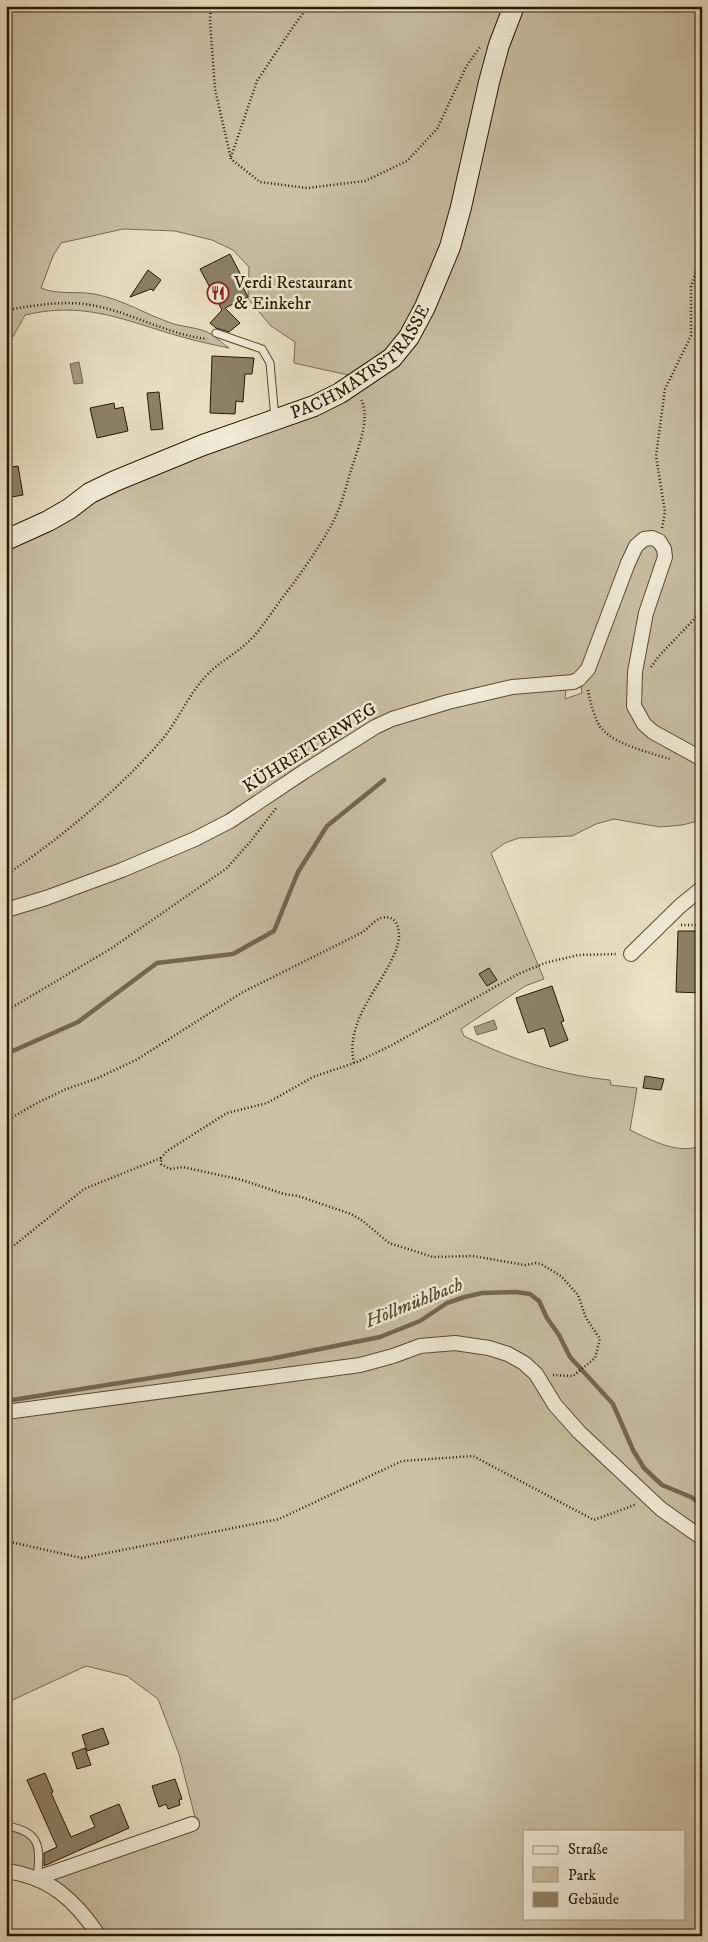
<svg xmlns="http://www.w3.org/2000/svg" width="708" height="1942" viewBox="0 0 708 1942" font-family="'IM FELL DW Pica',serif">
  <style>
    .green { fill: #cbc0a5; stroke: #7a6b54; fill-rule: evenodd }
    .water { fill: #a99d83; stroke: #75674f }
    .lines { fill: none; stroke-linecap: round; stroke-linejoin: round }
    .stream { stroke: #75674f; stroke-width: 4.5 }
    .building { fill: #8e8168; stroke: #281602 }
    .lane-casing { stroke: #594933; stroke-width: 9 }
    .street-casing { stroke: #594933; stroke-width: 16 }
    .secondary-casing { stroke: #281602; stroke-width: 22 }
    .path { stroke: #281602; stroke-width: 2.5; stroke-dasharray: 1 2.5; stroke-linecap: butt }
    .lane { stroke: #f3edda; stroke-width: 7 }
    .street { stroke: #f3edda; stroke-width: 14 }
    .secondary { stroke: #f3edda; stroke-width: 20 }
    .labels { text-anchor: middle; dominant-baseline: central; stroke-width: 5; stroke-linejoin: round; paint-order: stroke }
    .poi-label { font-size: 18px; fill: #281602; stroke: #f3edda; text-anchor: start }
    .street-label { font-size: 18px; fill: #281602; stroke: #f3edda }
    .water-label { font-size: 19px; font-style: italic; fill: #5c4c36; stroke: #f3edda }
  </style>
  <rect width="100%" height="100%" fill="#ece3c6"/>
  <filter id="stains"><feTurbulence type="fractalNoise" baseFrequency=".004" numOctaves="4"/><feColorMatrix values="0 0 0 0 .2 0 0 0 0 .09 0 0 0 0 .02 0 0 0 .5 -.17"/></filter>
  <radialGradient id="worn" r=".72"><stop offset=".6" stop-color="#630" stop-opacity="0"/><stop offset="1" stop-color="#630" stop-opacity=".3"/></radialGradient>
  <path class="green" d="M 6,6 L 702,6 L 702,820 L 682,825 L 660,827 L 614,819 L 596,824 L 572,836 L 519,838 L 505,843 L 491,853 L 544,979 L 525,986 L 461,1029 L 464,1036 C 510,1059 559,1075 610,1080 L 611,1085 L 637,1088 L 630,1130 C 651,1140 680,1156 702,1145 L 702,1936 L 106,1936 L 85,1909 L 51,1878 L 198,1829 L 179,1754 L 158,1699 L 127,1676 L 86,1666 L 6,1703 L 6,546 L 83,506 L 357,377 L 294,363 L 295,342 L 271,326 L 248,299 L 249,267 L 233,250 L 212,240 L 175,231 L 123,229 L 61,243 L 53,256 L 41,288 C 56,295 77,291 94,294 C 123,299 146,315 174,324 C 185,327 201,328 211,334 C 217,338 223,344 229,348 C 209,344 188,339 168,333 C 117,317 80,302 25,315 L 6,349 ZM 579,673 L 582,693 L 565,699 L 567,679 ZM 524,1831 L 684,1831 L 684,1918 L 524,1918 Z
    M 6,1830 C 33,1832 40,1849 34,1873 L 6,1868 Z"/>
  <path class="water" d="M 79,362 L 83,383 L 74,384 L 70,364 Z
    M 494,1020 L 497,1029 L 477,1035 L 474,1027 Z"/>
  <g class="lines">
    <path class="stream" d="M 6,1054 L 78,1022 L 157,963 L 233,954 L 274,931 L 298,872 L 327,826 L 384,780
      M 6,1401 L 270,1359 L 380,1337 L 420,1321 L 447,1303 L 465,1297 L 482,1293 L 516,1292 L 530,1294 L 539,1301 L 547,1318 L 559,1335 L 570,1357 L 613,1404 L 633,1450 L 644,1468 L 662,1485 L 691,1497 L 702,1505"/>
  </g>
  <path class="building" d="M 230,254 L 242,277 L 239,279 L 248,297 L 225,308 L 240,323 L 229,332 L 216,328 L 210,323 L 222,310 L 200,269 Z
    M 148,270 L 161,280 L 153,291 L 151,289 L 130,297 Z
    M 212,356 L 254,358 L 252,374 L 245,374 L 243,402 L 236,401 L 235,414 L 210,413 Z
    M 159,392 L 163,429 L 151,430 L 147,393 Z
    M 114,403 L 115,409 L 123,407 L 128,431 L 97,438 L 90,408 Z
    M 18,466 L 23,495 L 6,498 L 6,468 Z
    M 678,931 L 702,931 L 702,993 L 676,992 Z
    M 489,968 L 497,980 L 487,986 L 479,974 Z
    M 552,986 L 564,1021 L 561,1022 L 568,1040 L 550,1047 L 544,1028 L 528,1033 L 516,998 Z
    M 645,1076 L 664,1079 L 661,1090 L 643,1088 Z
    M 103,1728 L 109,1744 L 87,1751 L 82,1735 Z
    M 85,1748 L 91,1765 L 77,1769 L 72,1753 Z
    M 45,1773 L 53,1792 L 51,1793 L 71,1837 L 95,1827 L 90,1816 L 119,1804 L 129,1828 L 44,1866 L 44,1853 L 57,1847 L 27,1780 Z
    M 175,1779 L 182,1799 L 179,1800 L 180,1805 L 168,1809 L 166,1804 L 159,1807 L 152,1786 Z"/>
  <g class="lines">
    <g class="lane-casing">
      <path id="lane" d="M 216,333 L 262,349 L 270,363 L 275,418
        M 6,1826 C 41,1831 41,1848 37,1878"/>
    </g>
    <g class="street-casing">
      <path id="street" d="M 6,910 L 46,898 L 122,870 L 195,839 L 230,821 L 305,771 L 375,727 L 392,719 L 448,702 L 512,687 L 573,682 L 579,679 L 588,669 L 628,563 L 636,546 L 644,539 L 652,538 L 659,541 L 664,549 L 665,557 L 646,613 L 635,672 L 634,706 L 644,724 L 653,732 L 702,759
        M 631,954 L 680,906 L 702,888
        M 6,1412 L 360,1365 L 393,1356 L 420,1346 L 455,1343 L 489,1348 L 508,1354 L 524,1363 L 536,1374 L 555,1405 L 579,1432 L 661,1509 L 702,1538
        M 6,1871 C 50,1877 75,1900 99,1936
        M 37,1878 L 192,1824"/>
    </g>
    <g class="secondary-casing">
      <g id="secondary">
        <path id="s1" d="M 6,540 L 48,521 L 69,509 L 90,493 L 115,481 L 203,445 L 314,406 L 340,393 L 392,358 L 409,337 L 425,307 L 450,247 L 461,207 L 489,82 L 499,45 L 514,6"/>
      </g>
    </g>
    <path class="path" d="M 211,6 L 210,21 L 215,89 L 231,159 L 260,182 L 307,188 L 365,181 L 407,161 L 437,129 L 466,67 L 480,47
      M 702,124 L 697,141 L 702,164
      M 231,157 L 257,81 L 291,30 L 308,6
      M 6,310 C 32,306 58,301 84,304 C 126,309 164,334 207,339
      M 662,528 L 665,512 L 656,456 L 665,389 L 691,336 L 691,287 L 702,254
      M 651,667 L 659,656 L 702,611
      M 588,690 C 590,701 595,723 603,730 C 617,745 651,753 670,759
      M 6,875 C 62,837 116,792 161,741 C 178,721 188,695 206,676 C 221,660 240,652 255,635 C 264,624 272,612 280,601 C 299,576 318,550 333,522 C 343,503 347,481 354,461 C 360,442 370,418 361,399
      M 681,925 L 702,925
      M 6,1011 L 112,948 L 227,868 L 250,842 L 277,807
      M 699,1073 L 702,1079
      M 6,1121 L 37,1103 L 64,1090 L 98,1078 L 136,1060 L 243,992 L 363,932 C 368,928 375,920 381,918 C 400,913 401,935 397,947 C 384,985 344,1019 354,1063
      M 6,1252 L 84,1189 L 161,1158
      M 553,1375 L 573,1376 L 595,1358 L 600,1339 L 586,1318 L 578,1295 L 561,1276 L 541,1264 L 536,1263 L 525,1265 L 473,1256 L 433,1257 L 389,1243 L 363,1221 L 351,1214 L 298,1196 L 284,1194 L 242,1180 L 183,1167 L 170,1169 L 161,1164 L 161,1158 L 167,1151 L 227,1113 L 267,1103 L 313,1077 L 357,1062 L 392,1045 L 518,974 L 545,963 L 578,955 L 617,954
      M 6,1541 L 82,1558 L 279,1519 L 402,1461 L 473,1456 L 594,1520 L 637,1504"/>
    <use href="#lane" class="lane"/>
    <use href="#street" class="street"/>
    <use href="#secondary" class="secondary"/>
  </g>
  <defs>
    <g id="restaurant-ring" transform="scale(1.125)"><circle r="9.5" fill="#f3edda" stroke="#8f2418" stroke-width="1.5"/><path d="M-5-6h1v4h1v-4h1v4h1v-4h1v5L-1.5 .5V6h-2V.5L-5-1ZM5-6V6H3V1.5H1.5Q1.5-4 5-6Z" fill="#8f2418"/></g>
  </defs>
  <g fill-rule="evenodd">
    <use href="#restaurant-ring" x="218" y="293"/>
  </g>
  <g class="labels">
    <g class="poi-label">
      <text x="234" y="283">Verdi Restaurant<tspan x="234" dy="21">&amp; Einkehr</tspan></text>
    </g>
    <g class="street-label">
      <text stroke="none"><textPath href="#s1" startOffset="402">PACHMAYRSTRASSE</textPath></text>
      <text transform="translate(310 748) rotate(-32)">KÜHREITERWEG</text>
    </g>
    <g class="water-label">
      <text transform="translate(414 1303) rotate(-22)">Höllmühlbach</text>
    </g>
  </g>
  <rect width="708" height="1942" fill="none" stroke="#ece3c6" stroke-width="25"/>
  <rect x="8" y="8" width="693" height="1927" fill="none" stroke="#281602" stroke-width="2.5"/>
  <rect x="12" y="12" width="683" height="1917" fill="none" stroke="#281602"/>
  <rect x="523" y="1830" width="162" height="90" fill="#f3edda" stroke="#a29784"/>
  <rect x="533" y="1846" width="25" height="8" fill="#f3edda" stroke="#a29784"/>
  <text x="568" y="1854" font-size="15" fill="#281602">Straße</text>
  <rect x="533" y="1867" width="25" height="15" fill="#cbc0a5" stroke="#a29784"/>
  <text x="568" y="1880" font-size="15" fill="#281602">Park</text>
  <rect x="533" y="1892" width="25" height="15" fill="#8e8168" stroke="#a29784"/>
  <text x="568" y="1904" font-size="15" fill="#281602">Gebäude</text>
  <rect width="100%" height="100%" filter="url(#stains)"/>
  <rect width="100%" height="100%" fill="url(#worn)"/>
</svg>
